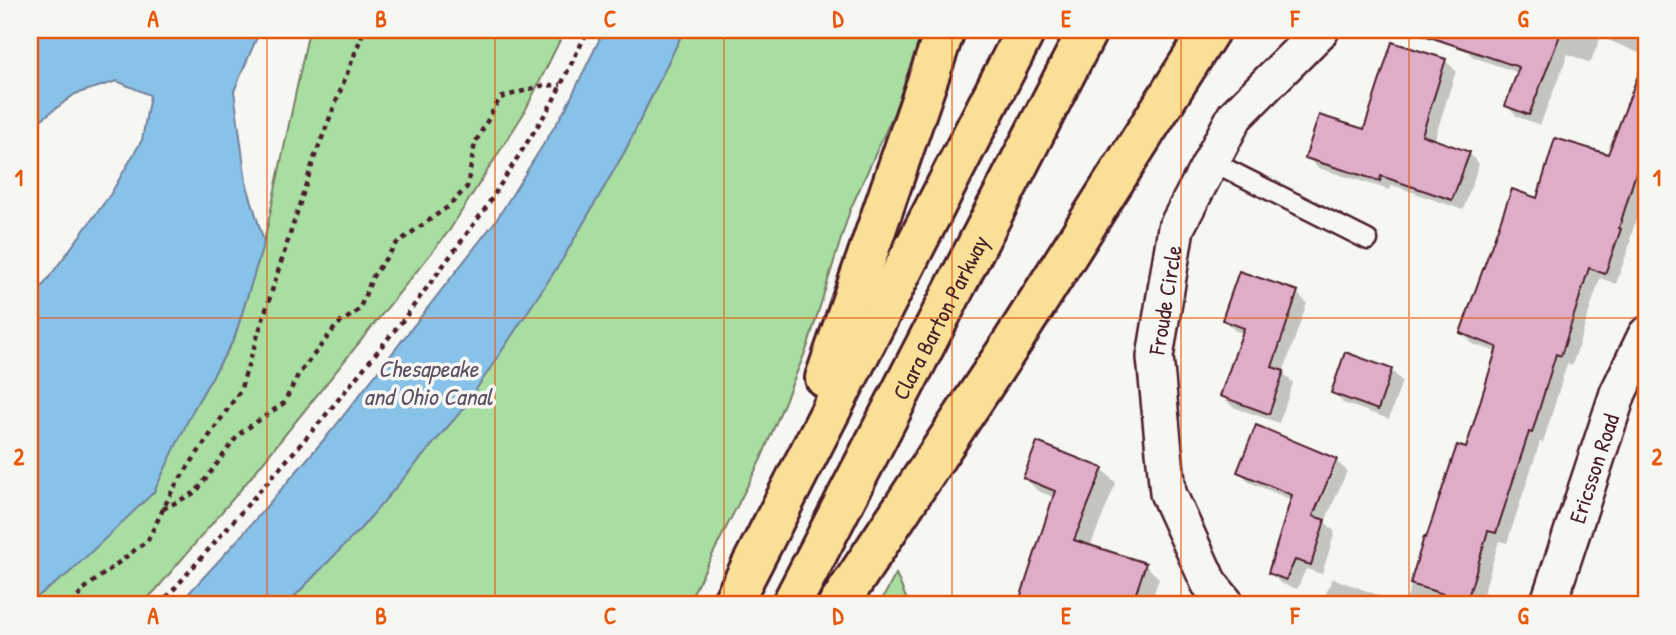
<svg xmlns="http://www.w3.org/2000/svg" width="1676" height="635" viewBox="0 0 1676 635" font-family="'Patrick Hand',sans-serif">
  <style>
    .green { fill: #a8dea1; stroke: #797e66; stroke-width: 2 }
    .water { fill: #89c2e8; stroke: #70819c; stroke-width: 2 }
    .shadow { fill: #0003; fill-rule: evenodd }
    .building { fill: #e0adc8; stroke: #4a1f2b; stroke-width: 2 }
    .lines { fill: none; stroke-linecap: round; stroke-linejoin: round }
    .lane-casing { stroke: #4a1f2b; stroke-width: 23 }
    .street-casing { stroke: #4a1f2b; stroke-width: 40 }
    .primary-casing { stroke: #4a1f2b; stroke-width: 44 }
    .path { stroke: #4a1f2b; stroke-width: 4.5; stroke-dasharray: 5 5; stroke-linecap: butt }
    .lane { stroke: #f6f6f2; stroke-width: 18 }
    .street { stroke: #f6f6f2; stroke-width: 35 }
    .primary { stroke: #fadf96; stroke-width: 38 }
    .grid { fill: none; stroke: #e8590c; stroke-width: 2; stroke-opacity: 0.55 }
    .labels { text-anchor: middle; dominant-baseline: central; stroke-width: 7; stroke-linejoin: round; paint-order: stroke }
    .street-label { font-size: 23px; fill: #4a1f2b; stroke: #f6f6f2 }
    .water-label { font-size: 24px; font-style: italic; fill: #5d5064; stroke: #f6f6f2 }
    .neatline { fill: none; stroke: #e8590c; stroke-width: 2.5 }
    .grid-label { font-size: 23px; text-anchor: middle; font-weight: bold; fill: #e8590c }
  </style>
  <rect width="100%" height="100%" fill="#f6f6f2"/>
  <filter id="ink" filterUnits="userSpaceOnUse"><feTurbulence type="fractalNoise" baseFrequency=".0143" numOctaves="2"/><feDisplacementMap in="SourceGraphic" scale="14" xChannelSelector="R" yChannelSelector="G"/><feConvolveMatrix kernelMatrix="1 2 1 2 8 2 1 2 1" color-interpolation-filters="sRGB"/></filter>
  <g filter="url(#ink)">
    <path class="green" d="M 309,30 L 565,30 L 524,113 L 449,231 L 247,482 L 155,591 L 140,605 L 30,605 L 30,602 L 69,573 L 193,410 L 234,339 L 264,242 Z
      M 684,30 L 924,30 L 893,115 L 850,210 L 807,348 L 761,459 L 687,605 L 286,605 L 361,528 L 463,409 L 562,260 L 625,151 Z
      M 896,574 L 909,605 L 879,605 Z"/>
    <path class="water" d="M 30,30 L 260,30 L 234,91 L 246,182 L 264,242 L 234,339 L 193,410 L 154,492 L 69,573 L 30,602 L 30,367 L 34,358 L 39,291 L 110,195 L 142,140 L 150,95 L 117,81 L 75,94 L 30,128 Z
      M 604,30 L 684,30 L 625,151 L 562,260 L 463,409 L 361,528 L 286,605 L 178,605 L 235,543 L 333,429 L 497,219 L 566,108 Z"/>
    <path class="shadow" d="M 1467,30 L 1646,30 L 1646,56 L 1601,37 L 1590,63 L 1568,54 L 1540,125 L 1518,117 L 1507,106 L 1519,73 L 1473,57 L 1462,46 Z
      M 1445,60 L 1456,71 L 1434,141 L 1469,153 L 1479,164 L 1463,210 L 1392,185 L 1390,190 L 1318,168 L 1307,157 L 1365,132 Z
      M 1646,60 L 1646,185 L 1630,240 L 1631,241 L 1616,284 L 1600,278 L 1572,366 L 1567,364 L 1543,443 L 1540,442 L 1507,543 L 1499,541 L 1480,605 L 1322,605 L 1332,578 L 1405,605 L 1425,539 L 1428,540 L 1468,450 L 1497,352 L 1473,344 L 1462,333 L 1538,200 L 1609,156 Z
      M 1297,293 L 1307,303 L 1283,373 L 1293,383 L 1279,423 L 1233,407 L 1222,396 L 1244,334 L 1234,330 L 1224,320 Z
      M 1391,370 L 1402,381 L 1389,419 L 1343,403 L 1333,392 Z
      M 1336,461 L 1347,471 L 1325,522 L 1335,532 L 1322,574 L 1306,569 L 1297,589 L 1280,583 L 1270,572 L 1292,500 L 1249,482 L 1239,471 ZM 1333,463 L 1337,463 L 1311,525 L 1308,524 Z
      M 1102,469 L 1116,483 L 1090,547 L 1145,565 L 1159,578 L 1150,605 L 1085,605 L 1042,591 L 1055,498 L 1038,491 L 1025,478 Z
      M 989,595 L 1015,605 L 985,605 Z"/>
    <path class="building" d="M 1425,30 L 1562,30 L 1529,115 L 1505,106 L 1519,67 L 1424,35 Z
      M 1392,42 L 1446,59 L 1422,135 L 1470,152 L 1452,200 L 1381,176 L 1380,181 L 1305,158 L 1319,115 L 1364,129 Z
      M 1644,60 L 1646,61 L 1646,140 L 1619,228 L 1621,229 L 1605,274 L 1589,268 L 1561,356 L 1556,354 L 1532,433 L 1529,432 L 1496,533 L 1488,531 L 1467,601 L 1410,584 L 1424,537 L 1426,538 L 1457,445 L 1466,448 L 1497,347 L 1460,333 L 1512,189 L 1537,198 L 1555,138 L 1608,154 Z
      M 1239,271 L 1298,291 L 1272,367 L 1284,371 L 1269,414 L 1220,396 L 1244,328 L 1222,320 Z
      M 1345,352 L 1392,369 L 1378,410 L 1331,393 Z
      M 1256,425 L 1337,459 L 1313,516 L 1325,520 L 1311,565 L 1295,560 L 1286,580 L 1268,573 L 1292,495 L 1237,472 Z
      M 1037,442 L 1103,468 L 1074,540 L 1146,563 L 1132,605 L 1018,605 L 1055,491 L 1023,478 Z"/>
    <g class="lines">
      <g class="lane-casing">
        <path id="lane" d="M 1211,161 L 1368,240"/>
      </g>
      <g class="street-casing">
        <g id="street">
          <path id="s1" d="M 1227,605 L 1209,583 L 1168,493 L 1155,357 L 1176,228 L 1235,116 L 1321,30"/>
          <path id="s2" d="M 1548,605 L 1618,393 L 1646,335"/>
        </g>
      </g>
      <g class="primary-casing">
        <g id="primary">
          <path d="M 825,378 L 945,30"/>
          <path d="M 731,605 L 1026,30"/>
          <path id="s3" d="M 791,605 L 1088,30"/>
          <path d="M 838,605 L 1013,341 L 1210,30"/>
        </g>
      </g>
      <path class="path" d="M 163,509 L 196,492 L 239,434 L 284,403 L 298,375 L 337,325 L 359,310 L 373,276 L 397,243 L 449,206 L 467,187 L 475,143 L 500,98 L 540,86 L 561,85
        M 72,605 L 84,589 L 148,540 L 173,489 L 240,391 L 315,156 L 364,30
        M 160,605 L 320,422 L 403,320 L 485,209 L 552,103 L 588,30"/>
      <use href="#lane" class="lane"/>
      <use href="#street" class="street"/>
      <use href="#primary" class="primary"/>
    </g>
  </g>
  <path class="grid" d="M 267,30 L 267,605M 495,30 L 495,605M 724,30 L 724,605M 952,30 L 952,605M 1181,30 L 1181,605M 1409,30 L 1409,605M 30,318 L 1646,318"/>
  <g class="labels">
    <g class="street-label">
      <text stroke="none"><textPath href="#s1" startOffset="322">Froude Circle</textPath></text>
      <text stroke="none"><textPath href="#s3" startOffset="324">Clara Barton Parkway</textPath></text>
      <text stroke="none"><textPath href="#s2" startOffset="144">Ericsson Road</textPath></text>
    </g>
    <g class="water-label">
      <text x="428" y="368">Chesapeake<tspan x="428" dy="28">and Ohio Canal</tspan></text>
    </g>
  </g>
  <rect width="1676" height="635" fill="none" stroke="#f6f6f2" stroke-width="77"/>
  <rect x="38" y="38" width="1600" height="558" class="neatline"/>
  <g class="grid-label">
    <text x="153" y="27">A</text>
    <text x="381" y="27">B</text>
    <text x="610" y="27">C</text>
    <text x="838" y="27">D</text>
    <text x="1066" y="27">E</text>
    <text x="1295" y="27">F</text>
    <text x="1523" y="27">G</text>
    <text x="19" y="186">1</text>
    <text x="1657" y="186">1</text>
    <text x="19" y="465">2</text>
    <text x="1657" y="465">2</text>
    <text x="153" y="624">A</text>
    <text x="381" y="624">B</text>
    <text x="610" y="624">C</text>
    <text x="838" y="624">D</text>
    <text x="1066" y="624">E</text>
    <text x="1295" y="624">F</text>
    <text x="1523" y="624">G</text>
  </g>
</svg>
